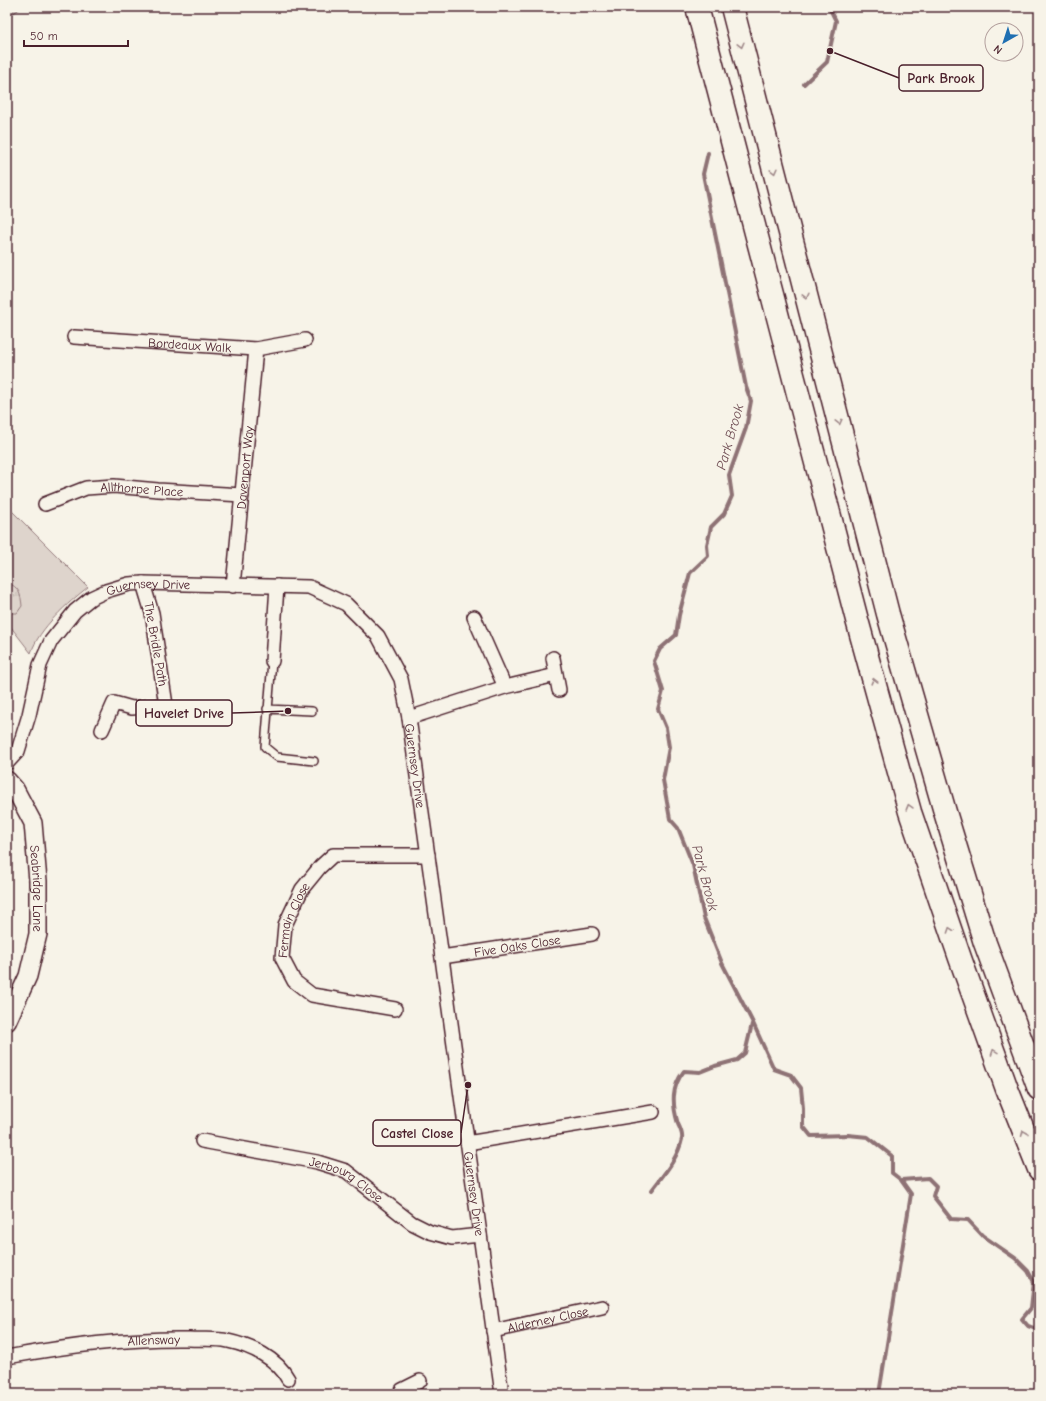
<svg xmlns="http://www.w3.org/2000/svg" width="1046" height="1401" viewBox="0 0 1046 1401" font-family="'Comic Neue',sans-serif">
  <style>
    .grass { fill: #ded4cc; stroke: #947a7c }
    .forest { fill: url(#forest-firs); stroke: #947a7c }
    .park { fill: url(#park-tufts); stroke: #947a7c }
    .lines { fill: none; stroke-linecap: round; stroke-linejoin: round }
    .stream { stroke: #8e7275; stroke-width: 4 }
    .service-casing { stroke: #4a1f2b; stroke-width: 10 }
    .minor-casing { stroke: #4a1f2b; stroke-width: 16 }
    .tertiary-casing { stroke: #4a1f2b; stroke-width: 20 }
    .motorway-casing { stroke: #4a1f2b; stroke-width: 25 }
    .service { stroke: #f7f3e8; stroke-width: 7 }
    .minor { stroke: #f7f3e8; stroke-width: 13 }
    .tertiary { stroke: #f7f3e8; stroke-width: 17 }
    .motorway { stroke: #f7f3e8; stroke-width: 22 }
    .oneway { stroke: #a0898a }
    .labels { text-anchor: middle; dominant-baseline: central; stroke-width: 4; stroke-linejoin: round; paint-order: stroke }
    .street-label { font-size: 13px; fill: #4a1f2b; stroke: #f7f3e8 }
    .water-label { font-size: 14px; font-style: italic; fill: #6c4950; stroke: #f7f3e8 }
    .leader { fill: none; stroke: #4a1f2b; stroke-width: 1.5 }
    .callout-dot { fill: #4a1f2b; stroke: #f7f3e8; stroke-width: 1.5 }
    .callout { fill: #f7f3e8; stroke: #4a1f2b; stroke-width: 1.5 }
    .callout-label { font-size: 14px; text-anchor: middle; font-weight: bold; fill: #4a1f2b }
  </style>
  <defs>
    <pattern id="forest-firs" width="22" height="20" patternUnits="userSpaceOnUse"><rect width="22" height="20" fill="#ded4cc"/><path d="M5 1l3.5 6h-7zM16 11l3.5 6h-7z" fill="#c0b6af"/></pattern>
    <pattern id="park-tufts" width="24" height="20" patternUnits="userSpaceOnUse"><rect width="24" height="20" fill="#ded4cc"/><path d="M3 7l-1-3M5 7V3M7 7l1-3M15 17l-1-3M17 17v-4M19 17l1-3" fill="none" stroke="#c0b6af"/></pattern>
  </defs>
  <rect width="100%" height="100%" fill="#f7f3e8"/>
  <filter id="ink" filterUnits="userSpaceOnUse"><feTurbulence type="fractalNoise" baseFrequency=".025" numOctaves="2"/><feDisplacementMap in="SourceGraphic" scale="8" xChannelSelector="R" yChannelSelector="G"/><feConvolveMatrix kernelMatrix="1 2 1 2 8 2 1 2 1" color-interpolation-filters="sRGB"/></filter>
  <g filter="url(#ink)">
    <path class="grass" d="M 9,508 L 88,587 C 68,603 39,628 31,653 L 7,622 L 7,514 Z"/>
    <path class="forest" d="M 7,7 L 22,7 L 7,18 Z"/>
    <path class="park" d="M 7,583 C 19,586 21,595 22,606 L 17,613 L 11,613 L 7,610 Z"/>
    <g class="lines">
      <path class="stream" d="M 804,84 L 827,62 L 836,21 L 829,7
        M 708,153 L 703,174 L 746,387 L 751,401 L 746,428 L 729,475 L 732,496 L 724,514 L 711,527 L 707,545 L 708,556 L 690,573 L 679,615 L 676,635 L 660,649 L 654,661 L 663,691 L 658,709 L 666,728 L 669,747 L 663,780 L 670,819 L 678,828 L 693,865 L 704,918 L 722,963 L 753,1023 L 774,1069 L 791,1075 L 801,1088 L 803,1108 L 803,1126 L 811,1136 L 848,1135 L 868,1137 L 892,1156 L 892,1173 L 901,1180 L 928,1178 L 936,1186 L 933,1196 L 951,1219 L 968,1220 L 983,1236 L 1015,1258 L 1028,1271 L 1034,1282 L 1031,1308 L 1022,1319 L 1028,1326 L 1039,1330
        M 652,1190 C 664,1174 678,1158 682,1139 C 683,1134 680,1128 678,1124 C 672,1104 671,1087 684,1071 L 700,1072 L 715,1066 L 737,1060 L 745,1053 L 752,1024
        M 879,1394 L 911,1194 L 901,1180"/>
      <g class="service-casing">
        <path id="service" d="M 272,661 L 265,747 L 277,757 L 314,761
          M 267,709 L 312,711"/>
      </g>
      <g class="minor-casing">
        <g id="minor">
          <path id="s1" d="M 74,337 L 256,349 L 305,340"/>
          <path id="s2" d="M 45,504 L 86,488 L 114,486 L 158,490 L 242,495"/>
          <path id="s3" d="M 233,586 L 256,349"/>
          <path d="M 474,617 L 505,687"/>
          <path d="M 553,658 L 559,690"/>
          <path d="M 272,661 L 277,586"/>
          <path d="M 409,718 L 505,687 L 556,675"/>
          <path d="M 102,730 L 114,703 L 132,708 L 166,705 L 152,613 L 143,583"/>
          <path id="s4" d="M 7,763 L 18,751 L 29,715 L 40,665 L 51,641 L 75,611 L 91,598 L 106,591 L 129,584 L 143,583 L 309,587 L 346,604 L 378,636 L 401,679 L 409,718 L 502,1394"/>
          <path id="s5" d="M 442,957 L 592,934"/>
          <path id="s6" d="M 395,1009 L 312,995 L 294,981 L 282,958 L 285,925 L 302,889 L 320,867 L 333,855 L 428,855"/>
          <path id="s7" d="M 202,1141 L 317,1162 L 346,1171 L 412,1223 L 430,1232 L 452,1238 L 480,1235"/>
          <path d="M 467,1143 L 653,1112"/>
          <path id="s8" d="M 493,1331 L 602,1307"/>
          <path id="s9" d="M 7,1357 C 68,1346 126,1338 189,1339 C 201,1340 216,1338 228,1341 C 251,1346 277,1358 288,1379"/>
          <path d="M 399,1394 L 402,1390 L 420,1381"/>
        </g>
      </g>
      <g class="tertiary-casing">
        <g id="tertiary">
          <path id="s10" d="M 7,780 L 15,789 L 33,823 L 38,881 L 38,934 L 28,976 L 7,1022"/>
        </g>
      </g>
      <g class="motorway-casing">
        <path id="motorway" d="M 697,7 L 857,620 L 910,812 L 960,958 L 1007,1089 L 1039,1169
          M 732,7 L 888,614 L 945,812 L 985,943 L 1039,1089"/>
      </g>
      <use href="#service" class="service"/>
      <use href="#minor" class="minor"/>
      <use href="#tertiary" class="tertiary"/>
      <use href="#motorway" class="motorway"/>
    </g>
    <defs><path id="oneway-chevron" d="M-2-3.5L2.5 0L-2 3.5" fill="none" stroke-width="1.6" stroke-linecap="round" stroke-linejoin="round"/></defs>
    <g class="oneway">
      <use href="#oneway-chevron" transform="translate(741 45) rotate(76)"/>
      <use href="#oneway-chevron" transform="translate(774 171) rotate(76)"/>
      <use href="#oneway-chevron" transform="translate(806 296) rotate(76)"/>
      <use href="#oneway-chevron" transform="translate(839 422) rotate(76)"/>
      <use href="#oneway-chevron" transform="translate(874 681) rotate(-105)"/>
      <use href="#oneway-chevron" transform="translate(909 807) rotate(-106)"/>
      <use href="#oneway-chevron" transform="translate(950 930) rotate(-109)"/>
      <use href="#oneway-chevron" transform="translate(994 1052) rotate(-110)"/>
      <use href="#oneway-chevron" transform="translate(1024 1133) rotate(-112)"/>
    </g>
  </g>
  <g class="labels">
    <g class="street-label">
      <text stroke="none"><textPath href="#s1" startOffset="116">Bordeaux Walk</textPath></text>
      <text stroke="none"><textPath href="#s3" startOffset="119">Davenport Way</textPath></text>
      <text stroke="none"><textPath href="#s2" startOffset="100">Allthorpe Place</textPath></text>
      <text stroke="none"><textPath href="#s4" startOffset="250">Guernsey Drive</textPath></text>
      <text transform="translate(156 644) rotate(80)">The Bridle Path</text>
      <text stroke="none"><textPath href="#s4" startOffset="634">Guernsey Drive</textPath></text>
      <text stroke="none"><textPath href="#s10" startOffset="116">Seabridge Lane</textPath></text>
      <text stroke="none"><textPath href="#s6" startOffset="173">Fermain Close</textPath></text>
      <text stroke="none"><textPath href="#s5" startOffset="76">Five Oaks Close</textPath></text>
      <text stroke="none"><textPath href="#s7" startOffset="151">Jerbourg Close</textPath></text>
      <text stroke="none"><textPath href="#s4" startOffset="1066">Guernsey Drive</textPath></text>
      <text stroke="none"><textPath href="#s8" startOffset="56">Alderney Close</textPath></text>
      <text stroke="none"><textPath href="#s9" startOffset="148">Allensway</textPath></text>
    </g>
    <g class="water-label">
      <text transform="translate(730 437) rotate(-74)">Park Brook</text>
      <text transform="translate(705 878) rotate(75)">Park Brook</text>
    </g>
  </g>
  <path class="leader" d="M830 51L899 78M288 711L232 713M468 1085L461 1133"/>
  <g class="callout-dot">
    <circle cx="830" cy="51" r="4"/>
    <circle cx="288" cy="711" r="4"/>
    <circle cx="468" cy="1085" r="4"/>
  </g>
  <g class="callout">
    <rect x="899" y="65" width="84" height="26" rx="4"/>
    <rect x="136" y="700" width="96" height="26" rx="4"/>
    <rect x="373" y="1120" width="88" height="26" rx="4"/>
  </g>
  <g class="callout-label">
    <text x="941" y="83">Park Brook</text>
    <text x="184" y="718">Havelet Drive</text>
    <text x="417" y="1138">Castel Close</text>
  </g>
  <rect width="1046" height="1401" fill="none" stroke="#f7f3e8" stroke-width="24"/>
  <rect x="12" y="12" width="1022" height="1377" fill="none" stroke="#4a1f2b" stroke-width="1.5" filter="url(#ink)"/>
  <g transform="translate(1004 42) rotate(219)"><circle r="19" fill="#f7f3e8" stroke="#b29e9c"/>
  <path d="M0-3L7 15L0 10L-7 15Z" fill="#1f6fb2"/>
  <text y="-6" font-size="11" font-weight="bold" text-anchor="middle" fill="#4a1f2b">N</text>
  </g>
  <path d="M24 40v6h104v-6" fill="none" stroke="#4a1f2b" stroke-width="2"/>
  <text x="30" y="40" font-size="12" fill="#4a1f2b" stroke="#f7f3e8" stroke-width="3" paint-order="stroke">50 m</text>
</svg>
